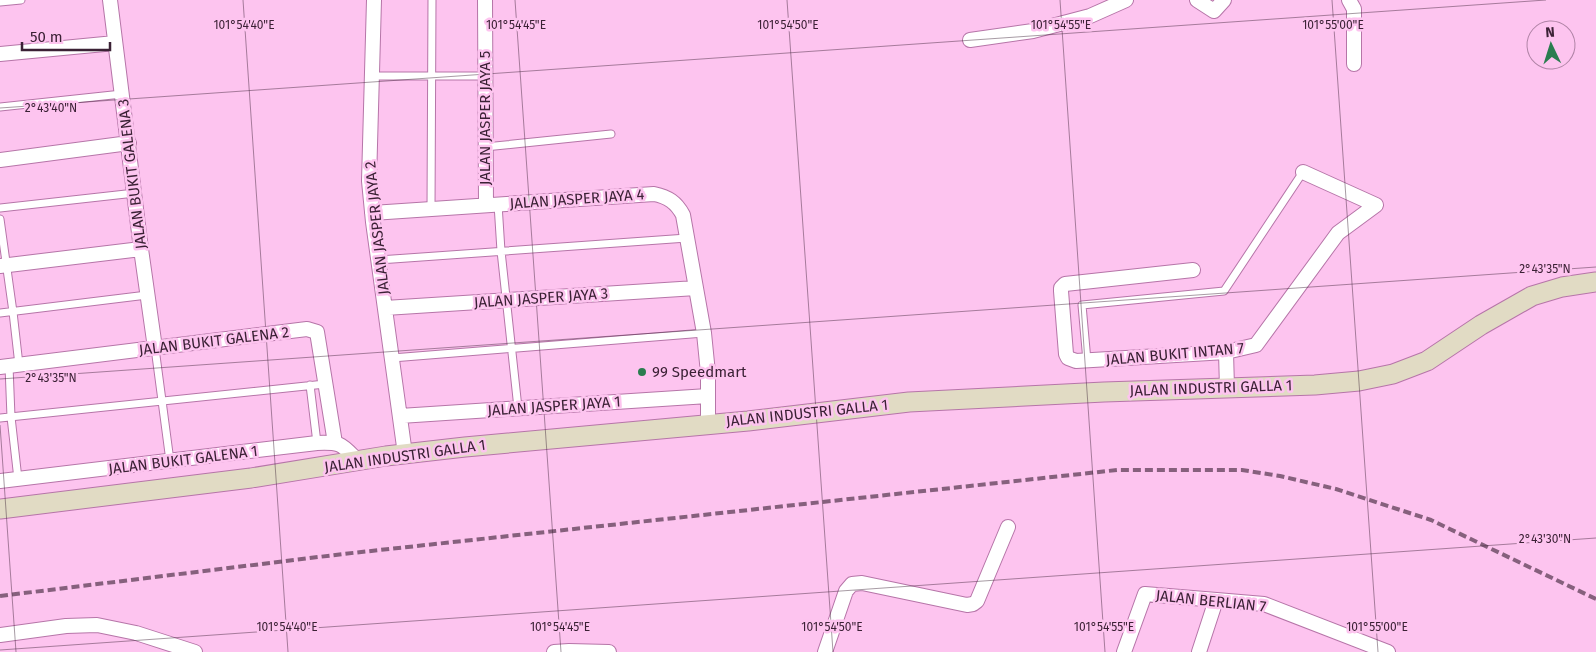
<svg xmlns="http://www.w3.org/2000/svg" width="1596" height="652" viewBox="0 0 1596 652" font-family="'Fira Sans',sans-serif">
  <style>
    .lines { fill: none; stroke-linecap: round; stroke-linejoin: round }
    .lane-casing { stroke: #b675a8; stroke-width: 9 }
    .street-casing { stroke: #b675a8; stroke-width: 16 }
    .secondary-casing { stroke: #b675a8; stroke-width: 21 }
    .lane { stroke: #fff; stroke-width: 7 }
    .street { stroke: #fff; stroke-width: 14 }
    .secondary { stroke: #e1dbc4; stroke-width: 19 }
    .rail { stroke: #86607d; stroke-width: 4; stroke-dasharray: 8 4; stroke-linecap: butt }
    .ticks { fill: none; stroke: #3b2135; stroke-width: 1; stroke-opacity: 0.45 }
    .poi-dot { fill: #2a7d4f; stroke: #fdc4ef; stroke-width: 2 }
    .labels { text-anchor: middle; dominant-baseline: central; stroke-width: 5; stroke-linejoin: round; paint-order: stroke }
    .street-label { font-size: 15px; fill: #3b2135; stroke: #fdc4ef }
    .poi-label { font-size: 15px; fill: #3b2135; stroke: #fdc4ef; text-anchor: start }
    .ticks-label { font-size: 12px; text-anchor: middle; fill: #3b2135; stroke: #fdc4ef; stroke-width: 5; stroke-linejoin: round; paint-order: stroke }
  </style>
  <rect width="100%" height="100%" fill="#fdc4ef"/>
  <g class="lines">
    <g class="lane-casing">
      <path id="lane" d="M 0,2 L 21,0
        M 372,76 L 485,76
        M 0,107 L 122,94
        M 485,147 L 611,134
        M 498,204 L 501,251 L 518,408
        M 0,208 L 135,193
        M 431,209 L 432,0
        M 0,219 L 13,312 L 19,365
        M 379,260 L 687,238
        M 0,313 L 147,295
        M 155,348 L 170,461
        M 392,358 L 704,333
        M 1087,361 L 1082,305 L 1224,291 L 1303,172
        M 9,366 L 11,417 L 18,479
        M 310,385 L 317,443
        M 0,418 L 325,384"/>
    </g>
    <g class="street-casing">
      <path id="street" d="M 110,0 L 141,249 L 155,348
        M 374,0 L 369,181 L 373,222 L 405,454
        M 485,0 L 486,205
        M 1197,0 L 1214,11 L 1224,0
        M 1349,0 L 1354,9 L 1354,64
        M 970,40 L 1033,31 L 1090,16 L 1126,0
        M 0,54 L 115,43
        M 0,160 L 129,143
        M 372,213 L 654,194 C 668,197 676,202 683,215 L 704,333 L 708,373 L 708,424
        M 0,266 L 141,249
        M 1193,270 L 1065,284 L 1061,288 L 1061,291 L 1066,354 L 1068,358 L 1076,361 L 1226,352 L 1256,345 L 1338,233 L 1376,205 L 1303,172
        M 385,308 L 696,288
        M 1226,352 L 1227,388
        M 0,367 L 307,329 L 317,332 L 335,443
        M 400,416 L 708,396
        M 0,481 L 317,443 C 342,442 341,444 358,461
        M 0,635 L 66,626 L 97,625 L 136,633 L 195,652
        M 554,652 L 569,651 L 609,652
        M 825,652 L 846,591 L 852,584 L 862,583 L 967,605 L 973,604 L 977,601 L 1008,527
        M 1124,652 L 1145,594 L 1264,604 L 1388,652
        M 1199,652 L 1216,600"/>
    </g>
    <g class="secondary-casing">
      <path id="secondary" d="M 0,509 L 251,478 L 386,456 L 465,447 L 748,421 L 909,402 L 1104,392 L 1315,385 L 1359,381 L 1393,374 L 1427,361 L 1481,325 L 1532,296 L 1562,287 L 1596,282"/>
    </g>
    <use href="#lane" class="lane"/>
    <use href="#street" class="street"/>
    <use href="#secondary" class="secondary"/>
    <path class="rail" d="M 0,596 L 343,554 L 1117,470 L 1242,470 L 1280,476 L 1336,489 L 1431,520 L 1596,599"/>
  </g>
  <path class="ticks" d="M 243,0 L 288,652M 515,0 L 561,652M 787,0 L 833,652M 1060,0 L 1105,652M 1332,0 L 1378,652M 0,108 L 1546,0M 0,379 L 1596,267M 0,425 L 16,652M 0,650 L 1596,538"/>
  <circle class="poi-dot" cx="642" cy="372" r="5"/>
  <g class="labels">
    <g class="street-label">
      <text transform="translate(485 118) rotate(-90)">JALAN JASPER JAYA 5</text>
      <text transform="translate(132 174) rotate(-97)">JALAN BUKIT GALENA 3</text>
      <text transform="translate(577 199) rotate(-4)">JALAN JASPER JAYA 4</text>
      <text transform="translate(377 228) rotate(-96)">JALAN JASPER JAYA 2</text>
      <text transform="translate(541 298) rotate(-4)">JALAN JASPER JAYA 3</text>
      <text transform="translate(214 341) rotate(-7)">JALAN BUKIT GALENA 2</text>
      <text transform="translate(1175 354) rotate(-5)">JALAN BUKIT INTAN 7</text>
      <text transform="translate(1211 388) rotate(-2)">JALAN INDUSTRI GALLA 1</text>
      <text transform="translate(554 406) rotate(-4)">JALAN JASPER JAYA 1</text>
      <text transform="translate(807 413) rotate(-6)">JALAN INDUSTRI GALLA 1</text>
      <text transform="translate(405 456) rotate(-8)">JALAN INDUSTRI GALLA 1</text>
      <text transform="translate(183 460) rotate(-7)">JALAN BUKIT GALENA 1</text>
      <text transform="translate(1211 601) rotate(6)">JALAN BERLIAN 7</text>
    </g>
    <g class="poi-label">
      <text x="652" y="372">99 Speedmart</text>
    </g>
  </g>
  <g class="ticks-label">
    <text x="244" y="29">101°54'40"E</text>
    <text x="516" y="29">101°54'45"E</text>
    <text x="788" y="29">101°54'50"E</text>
    <text x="1061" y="29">101°54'55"E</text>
    <text x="1333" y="29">101°55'00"E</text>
    <text x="51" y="112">2°43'40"N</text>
    <text x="1545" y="273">2°43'35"N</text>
    <text x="51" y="382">2°43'35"N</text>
    <text x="1545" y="543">2°43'30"N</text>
    <text x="287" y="631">101°54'40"E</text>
    <text x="560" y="631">101°54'45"E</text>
    <text x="832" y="631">101°54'50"E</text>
    <text x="1104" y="631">101°54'55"E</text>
    <text x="1377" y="631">101°55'00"E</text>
  </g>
  <g transform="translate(1551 45) rotate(356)"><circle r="24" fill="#fdc4ef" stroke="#af83a5"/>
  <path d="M0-4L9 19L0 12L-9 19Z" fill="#2a7d4f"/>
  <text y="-8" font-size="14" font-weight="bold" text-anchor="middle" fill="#3b2135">N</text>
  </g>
  <path d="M22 42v8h88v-8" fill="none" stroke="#3b2135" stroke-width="2.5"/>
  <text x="30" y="42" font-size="15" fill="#3b2135" stroke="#fdc4ef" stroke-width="4" paint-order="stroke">50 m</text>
</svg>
